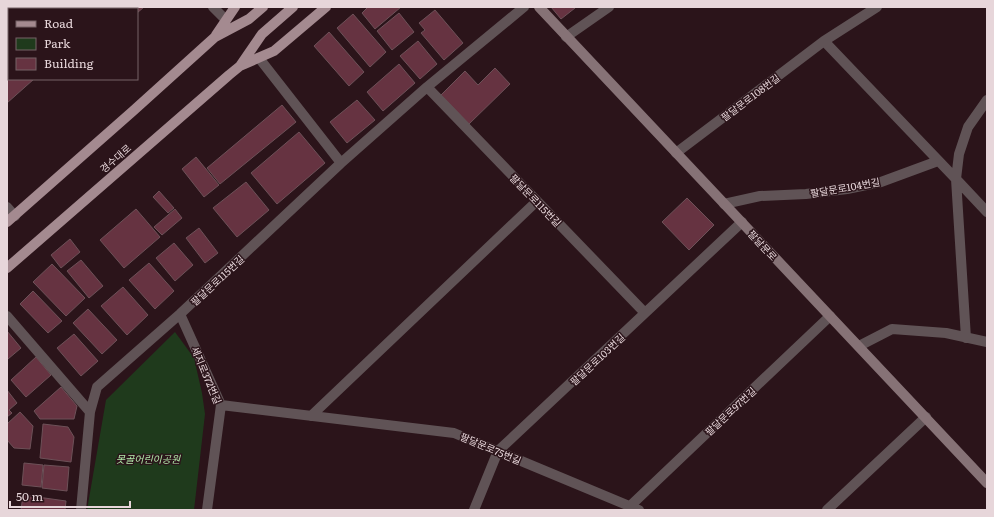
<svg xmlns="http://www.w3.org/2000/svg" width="994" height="517" viewBox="0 0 994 517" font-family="Literata,'Noto Sans KR',serif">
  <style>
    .green { fill: #1f3a1c }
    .building { fill: #663341; stroke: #6d5158 }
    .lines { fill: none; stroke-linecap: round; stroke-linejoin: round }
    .street { stroke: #605356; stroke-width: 10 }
    .secondary { stroke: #867276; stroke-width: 10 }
    .primary { stroke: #a48a90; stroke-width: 10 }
    .labels { text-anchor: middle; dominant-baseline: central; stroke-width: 3; stroke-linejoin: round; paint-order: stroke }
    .street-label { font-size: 10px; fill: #e7d6da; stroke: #2b141a }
    .park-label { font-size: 10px; font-style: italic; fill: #b2ecab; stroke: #2b141a }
  </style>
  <rect width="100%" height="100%" fill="#2b141a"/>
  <path class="green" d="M 175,332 L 194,358 L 202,393 L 205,414 L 194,510 L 87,510 L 106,400 Z"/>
  <path class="building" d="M 20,7 L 55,7 L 53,9 L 22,9 Z
    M 76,7 L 144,7 L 137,13 L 137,9 L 74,9 Z
    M 368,7 L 401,7 L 375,29 L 362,13 Z
    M 551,7 L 574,7 L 575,8 L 561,19 Z
    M 435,10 L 463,43 L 444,60 L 421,33 L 425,30 L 419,23 Z
    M 399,13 L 414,32 L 392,50 L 377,31 Z
    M 353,14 L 386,52 L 370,67 L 337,28 Z
    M 7,20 L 9,22 L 9,47 L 7,48 Z
    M 329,32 L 364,72 L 349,86 L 314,46 Z
    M 418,41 L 437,64 L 420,79 L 400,56 Z
    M 399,64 L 415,83 L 383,111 L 367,92 Z
    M 495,68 L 510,84 L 469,124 L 441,95 L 465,71 L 478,85 Z
    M 9,74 L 9,79 L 34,79 L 7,103 L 7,76 Z
    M 357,100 L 375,120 L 347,143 L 330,122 Z
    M 282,105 L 296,122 L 220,184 L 207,168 Z
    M 299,132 L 325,163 L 277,204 L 251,173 Z
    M 196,157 L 219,185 L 204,197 L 182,169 Z
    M 246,182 L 269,210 L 237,237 L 213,208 Z
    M 159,191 L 174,208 L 168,213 L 153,197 Z
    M 687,198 L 714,225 L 689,250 L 662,222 Z
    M 136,209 L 160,237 L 124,268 L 100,240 Z
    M 175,209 L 182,218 L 162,235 L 154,227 Z
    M 199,228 L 218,253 L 205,263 L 186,238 Z
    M 70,239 L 80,252 L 61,268 L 51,255 Z
    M 174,243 L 193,265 L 175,281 L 156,258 Z
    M 81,260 L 103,286 L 89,298 L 67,271 Z
    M 149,263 L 174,291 L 155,309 L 129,280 Z
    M 52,264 L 85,298 L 66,316 L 33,282 Z
    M 123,287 L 148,315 L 127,335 L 101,306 Z
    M 33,291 L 62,321 L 48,333 L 20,304 Z
    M 88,309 L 117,340 L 102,354 L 73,323 Z
    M 7,331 L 21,348 L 8,359 L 7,358 Z
    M 74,334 L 98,361 L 81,376 L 57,348 Z
    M 36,357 L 51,375 L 26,397 L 11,380 Z
    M 61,387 L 77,406 L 74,419 L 40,419 L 34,411 Z
    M 7,390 L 17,403 L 9,410 L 12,413 L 7,417 Z
    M 20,412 L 33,426 L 30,449 L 14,448 L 7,440 L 7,424 Z
    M 43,424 L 68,427 L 74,437 L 71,462 L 40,458 Z
    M 24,463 L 43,465 L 41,487 L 22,485 Z
    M 44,465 L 69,467 L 67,491 L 42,488 Z
    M 23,495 L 66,501 L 65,510 L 21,510 Z"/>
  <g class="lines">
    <path class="street" d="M 213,7 L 226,20
      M 566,37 L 609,7
      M 824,41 L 956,179 L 966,338
      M 259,58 L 341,163
      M 427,87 L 645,313
      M 987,100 L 968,127 L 959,154 L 956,179 L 987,212
      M 676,153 L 824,41 L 877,7
      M 724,204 L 760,196 L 806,194 L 847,189 L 881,182 L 938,161
      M 7,207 L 15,216
      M 180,314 L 221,405 L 207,510
      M 7,316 L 90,412
      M 859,346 L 892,329 L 946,333 L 987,342
      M 221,405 L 454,433 L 639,510
      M 311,416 L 537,201
      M 630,506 L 830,316
      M 81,510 L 90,412 L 97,387 L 180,314 L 341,163 L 427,87 L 524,7
      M 474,510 L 498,451 L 742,222
      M 827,510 L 926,417"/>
    <path class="secondary" d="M 539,7 L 987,483"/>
    <path class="primary" d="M 216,35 L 235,7
      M 240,66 L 262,34 L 293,7
      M 7,222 L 133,111 L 215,37 L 249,19 L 263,7
      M 7,268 L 229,75 L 240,66 L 274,51 L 326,7"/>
  </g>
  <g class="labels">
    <g class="street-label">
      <text transform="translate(750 97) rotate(-37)">팔달문로108번길</text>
      <text transform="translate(115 158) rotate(-41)">경수대로</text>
      <text transform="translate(845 187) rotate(-10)">팔달문로104번길</text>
      <text transform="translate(536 200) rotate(46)">팔달문로115번길</text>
      <text transform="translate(763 245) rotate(47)">팔달문로</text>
      <text transform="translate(217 280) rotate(-43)">팔달문로115번길</text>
      <text transform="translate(597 359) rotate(-43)">팔달문로103번길</text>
      <text transform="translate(207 375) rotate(67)">세지로372번길</text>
      <text transform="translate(730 411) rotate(-43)">팔달문로97번길</text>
      <text transform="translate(491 448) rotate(23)">팔달문로75번길</text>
    </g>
    <g class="park-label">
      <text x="148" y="458">못골어린이공원</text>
    </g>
  </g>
  <rect width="994" height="517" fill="none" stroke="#e7d6da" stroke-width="16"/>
  <rect x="8" y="8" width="130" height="72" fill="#2b141a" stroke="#766267"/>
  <rect x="16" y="21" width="20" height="6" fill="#a48a90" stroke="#766267"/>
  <text x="44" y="28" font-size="12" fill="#e7d6da">Road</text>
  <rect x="16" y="38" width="20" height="12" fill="#1f3a1c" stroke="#766267"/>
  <text x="44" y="48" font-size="12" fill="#e7d6da">Park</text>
  <rect x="16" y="58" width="20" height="12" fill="#663341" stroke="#766267"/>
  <text x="44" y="68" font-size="12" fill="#e7d6da">Building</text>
  <path d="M10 501v6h120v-6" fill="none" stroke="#e7d6da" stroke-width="2"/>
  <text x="16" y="501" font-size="12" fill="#e7d6da" stroke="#2b141a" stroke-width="3" paint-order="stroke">50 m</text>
</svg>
